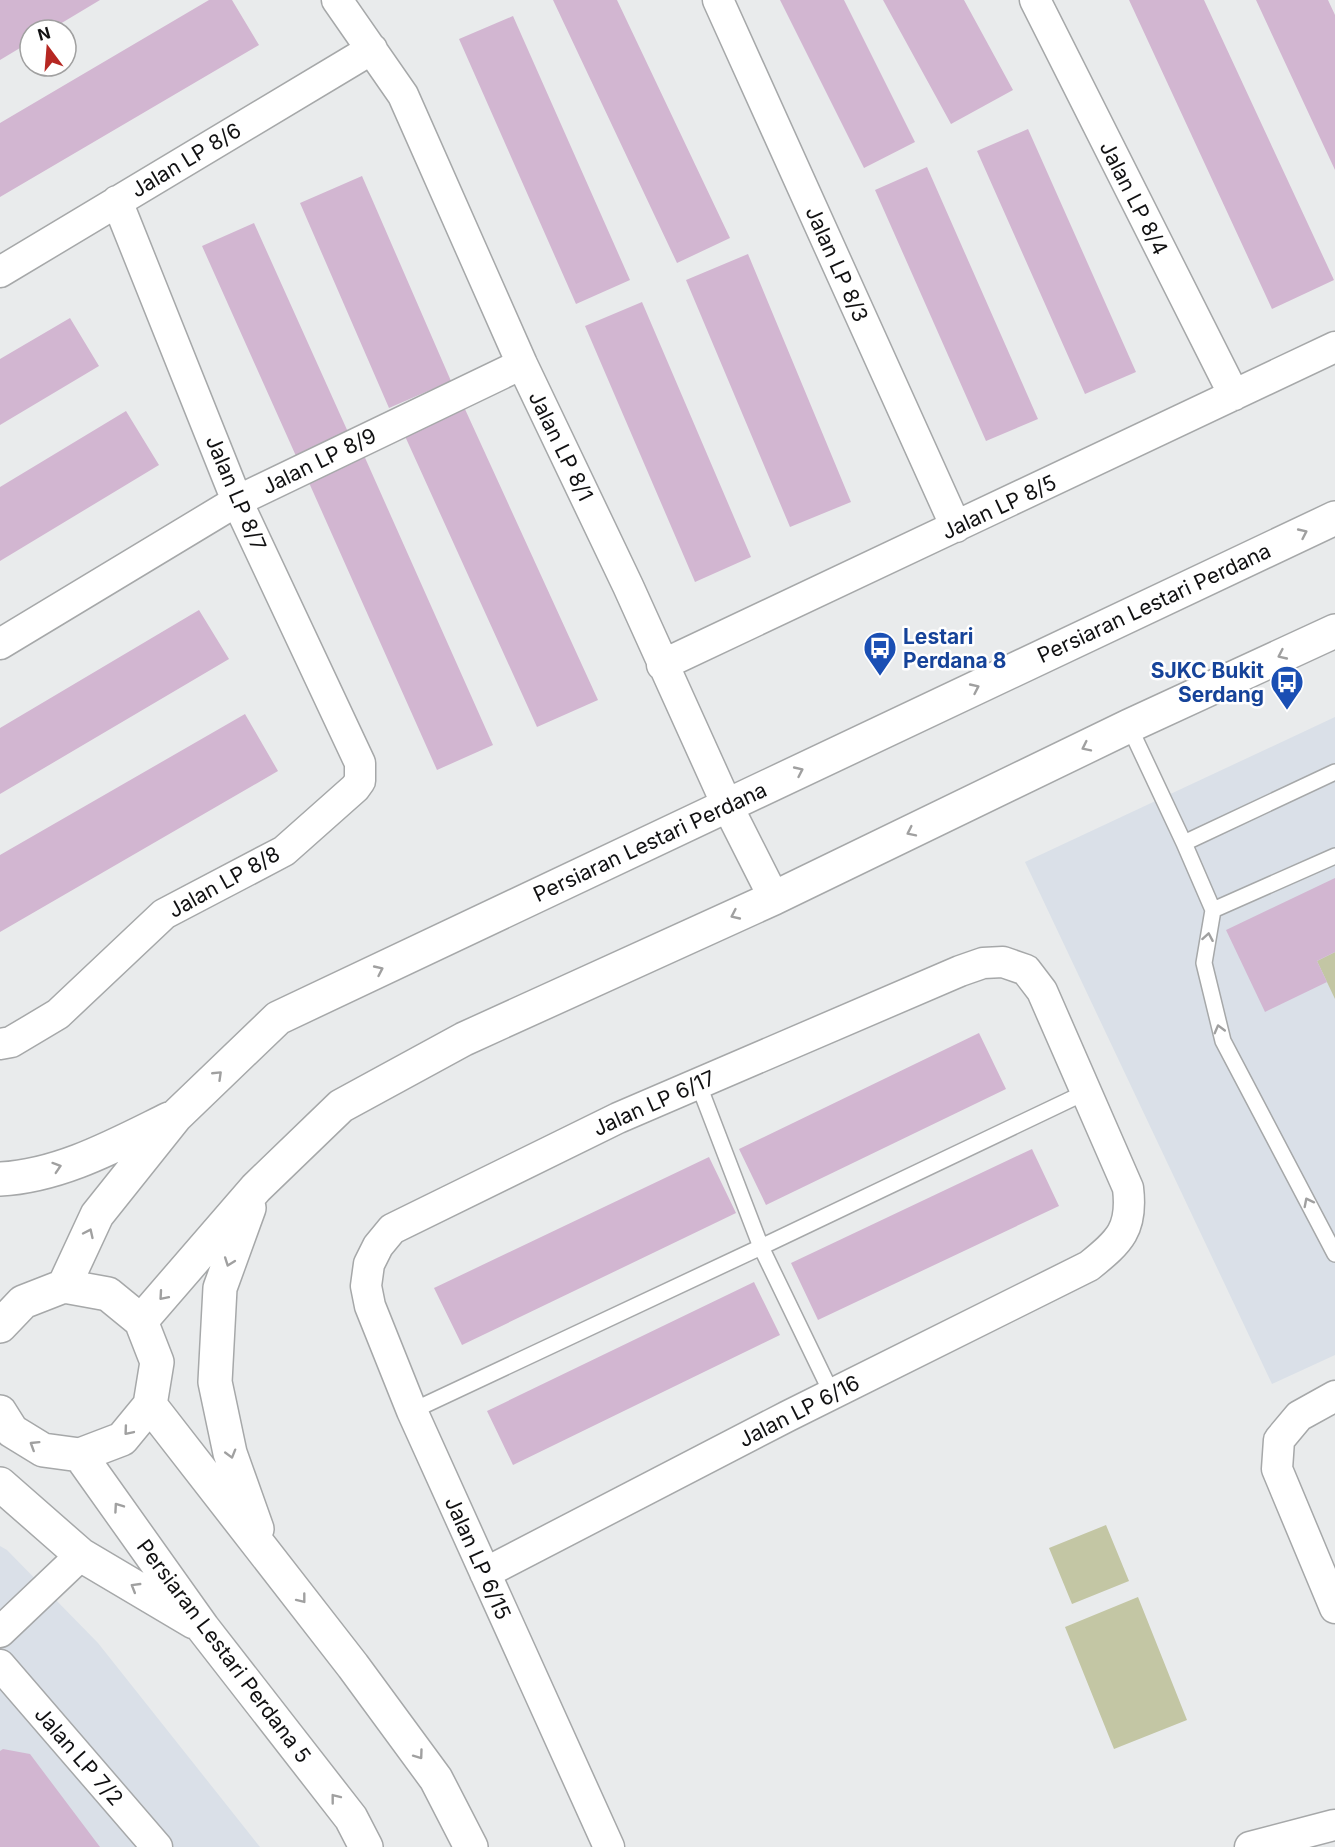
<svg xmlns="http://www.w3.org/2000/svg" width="1335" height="1847" viewBox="0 0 1335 1847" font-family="Inter,sans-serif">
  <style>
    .built { fill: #dae0e8 }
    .green { fill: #c3c6a4 }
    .building { fill: #d2b6d1 }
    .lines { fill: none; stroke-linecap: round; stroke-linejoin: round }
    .lane-casing { stroke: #a6a8a9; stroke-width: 18 }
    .street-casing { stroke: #a6a8a9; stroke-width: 33 }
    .secondary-casing { stroke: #a6a8a9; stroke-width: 36 }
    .lane { stroke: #fff; stroke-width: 15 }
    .street { stroke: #fff; stroke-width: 30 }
    .secondary { stroke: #fff; stroke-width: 33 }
    .oneway { stroke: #a0a0a0 }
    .labels { text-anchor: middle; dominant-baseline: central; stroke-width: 5; stroke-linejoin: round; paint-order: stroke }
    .street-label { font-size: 21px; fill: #111112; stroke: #fff }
    .transit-label { font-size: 21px; font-weight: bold; fill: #164399; stroke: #fff; text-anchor: start }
  </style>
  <rect width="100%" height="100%" fill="#e9ebec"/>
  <path class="built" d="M 1335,717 L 1335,1355 L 1272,1384 L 1025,862 Z
    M 0,1546 L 7,1550 L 98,1643 L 260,1847 L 0,1847 Z"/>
  <path class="green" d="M 1335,952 L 1335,999 L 1317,961 Z
    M 1106,1525 L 1129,1581 L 1072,1604 L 1049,1548 Z
    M 1138,1597 L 1187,1720 L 1114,1749 L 1065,1627 Z"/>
  <path class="building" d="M 0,0 L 100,0 L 50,30 L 30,30 L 30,42 L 0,60 Z
    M 209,0 L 232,0 L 259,45 L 0,197 L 0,123 Z
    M 553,0 L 617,0 L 730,238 L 677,263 Z
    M 780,0 L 844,0 L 915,142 L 864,168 Z
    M 883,0 L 964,0 L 1013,90 L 951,124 Z
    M 1129,0 L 1204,0 L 1334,280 L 1272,309 Z
    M 1256,0 L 1328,0 L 1335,15 L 1335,170 Z
    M 513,16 L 630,280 L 576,304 L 459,39 Z
    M 1028,129 L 1136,372 L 1085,394 L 977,151 Z
    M 927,167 L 1038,419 L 986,441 L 875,190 Z
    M 362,176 L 451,381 L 389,408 L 300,203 Z
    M 254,223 L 348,432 L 296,456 L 202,246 Z
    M 748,254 L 851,502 L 790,527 L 686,280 Z
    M 642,302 L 751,557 L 695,582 L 585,326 Z
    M 70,318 L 99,366 L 0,425 L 0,359 Z
    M 464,407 L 598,700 L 537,727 L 404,434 Z
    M 126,411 L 159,465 L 0,561 L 0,487 Z
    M 362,451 L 493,745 L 437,770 L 306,476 Z
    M 199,610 L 229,659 L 0,794 L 0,728 Z
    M 245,714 L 278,771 L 0,932 L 0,855 Z
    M 1335,878 L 1335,952 L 1317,961 L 1327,982 L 1265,1012 L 1226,930 Z
    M 979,1033 L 1006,1089 L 766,1205 L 739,1149 Z
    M 1032,1149 L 1059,1206 L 818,1320 L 791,1263 Z
    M 709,1157 L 736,1213 L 462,1345 L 434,1288 Z
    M 754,1282 L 780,1335 L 513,1465 L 487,1411 Z
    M 3,1749 L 30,1754 L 100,1847 L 0,1847 L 0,1751 Z"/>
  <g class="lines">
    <g class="lane-casing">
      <path id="lane" d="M 1129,726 L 1184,843
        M 1335,772 L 1184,843 L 1213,910 L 1204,963 L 1223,1041 L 1335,1254
        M 1213,910 L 1335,856
        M 698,1083 L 761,1247 L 832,1394
        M 412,1411 L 761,1247 L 1086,1092"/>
    </g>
    <g class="street-casing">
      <path id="street" d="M 337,0 L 403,95 L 522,364 L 628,586 L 727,805 L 774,898
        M 718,0 L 956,527
        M 1035,0 L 1234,395
        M 0,272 L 372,49
        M 0,644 L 237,501 L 522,364
        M 662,665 L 1335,347
        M 0,1044 L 11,1042 L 58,1014 L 164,914 L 284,851 L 355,788 L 360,781 L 360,763 L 237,501 L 117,201
        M 1335,1396 L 1299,1416 L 1279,1440 L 1277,1469 L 1335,1608
        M 485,1573 L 788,1416 L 1089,1266 C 1120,1241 1133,1229 1128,1188 L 1042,991 L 1026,970 L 1003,962 L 983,963 L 960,971 L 618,1118 L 392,1229 L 378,1246 L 369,1264 L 366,1286 L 370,1306 L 412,1411 L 609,1847
        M 0,1632 L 81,1555
        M 0,1665 L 157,1847
        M 1250,1847 L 1334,1825"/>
    </g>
    <g class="secondary-casing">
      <path id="secondary" d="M 0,1179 C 60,1176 116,1145 169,1119
        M 249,1208 L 220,1288 L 215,1382 L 230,1453 L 257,1529
        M 64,1286 L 97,1215 L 176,1116 L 278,1018 L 1335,518
        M 141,1321 L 256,1188 L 341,1106 L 464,1039 L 774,898 L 1129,726 L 1335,631
        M 0,1326 L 23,1302 L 64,1286 L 108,1294 L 141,1321 L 157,1362 L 150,1405 L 122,1439 L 80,1455 L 43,1450 L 12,1431 L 0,1412
        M 150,1405 L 353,1666 L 436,1779 L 471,1847
        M 80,1455 L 203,1628 L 351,1818 L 366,1847
        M 0,1484 L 81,1555 L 194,1622"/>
    </g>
    <use href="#lane" class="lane"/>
    <use href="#street" class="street"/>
    <use href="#secondary" class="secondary"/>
  </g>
  <defs><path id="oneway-chevron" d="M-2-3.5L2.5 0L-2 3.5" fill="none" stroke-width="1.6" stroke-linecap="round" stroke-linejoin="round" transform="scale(1.5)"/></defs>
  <g class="oneway">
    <use href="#oneway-chevron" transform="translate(1303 533) rotate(-25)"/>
    <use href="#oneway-chevron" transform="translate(1282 655) rotate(155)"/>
    <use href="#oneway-chevron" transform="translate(975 688) rotate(-25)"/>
    <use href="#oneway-chevron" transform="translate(1086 747) rotate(154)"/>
    <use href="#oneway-chevron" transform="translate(799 771) rotate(-25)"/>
    <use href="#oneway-chevron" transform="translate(911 832) rotate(154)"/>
    <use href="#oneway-chevron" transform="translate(735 915) rotate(155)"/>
    <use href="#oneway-chevron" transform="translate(1208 937) rotate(-80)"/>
    <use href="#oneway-chevron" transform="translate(379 970) rotate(-25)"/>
    <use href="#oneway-chevron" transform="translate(1219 1029) rotate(-105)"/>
    <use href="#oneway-chevron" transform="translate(218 1075) rotate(-44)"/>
    <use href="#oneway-chevron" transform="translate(57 1167) rotate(-18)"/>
    <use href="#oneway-chevron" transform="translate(1308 1202) rotate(-117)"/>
    <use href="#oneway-chevron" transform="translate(89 1233) rotate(-65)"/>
    <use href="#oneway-chevron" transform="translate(229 1262) rotate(110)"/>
    <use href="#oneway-chevron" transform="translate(163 1296) rotate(131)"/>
    <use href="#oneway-chevron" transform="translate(128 1431) rotate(130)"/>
    <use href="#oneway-chevron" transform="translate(34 1445) rotate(-148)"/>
    <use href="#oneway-chevron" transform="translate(231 1454) rotate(74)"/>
    <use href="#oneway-chevron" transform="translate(118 1507) rotate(-125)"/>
    <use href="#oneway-chevron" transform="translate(135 1587) rotate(-149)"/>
    <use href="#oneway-chevron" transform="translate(302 1599) rotate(52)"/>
    <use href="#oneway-chevron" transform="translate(419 1755) rotate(54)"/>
    <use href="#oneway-chevron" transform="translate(335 1798) rotate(-128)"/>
  </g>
  <defs>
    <g id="bus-pin" transform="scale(1.725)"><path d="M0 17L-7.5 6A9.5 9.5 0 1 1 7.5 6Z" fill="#1a4fb4" stroke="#fff"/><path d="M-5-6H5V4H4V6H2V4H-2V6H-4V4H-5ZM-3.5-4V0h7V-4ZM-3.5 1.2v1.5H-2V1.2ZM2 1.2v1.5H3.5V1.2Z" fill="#fff"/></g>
  </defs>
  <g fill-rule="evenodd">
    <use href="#bus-pin" x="880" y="648"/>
    <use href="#bus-pin" x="1287" y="682"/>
  </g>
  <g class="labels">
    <g class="street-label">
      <text transform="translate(186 160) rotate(-31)">Jalan LP 8/6</text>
      <text transform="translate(1134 198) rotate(63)">Jalan LP 8/4</text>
      <text transform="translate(837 264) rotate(66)">Jalan LP 8/3</text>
      <text transform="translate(561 446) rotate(64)">Jalan LP 8/1</text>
      <text transform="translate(319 461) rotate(-26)">Jalan LP 8/9</text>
      <text transform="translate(236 493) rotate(67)">Jalan LP 8/7</text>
      <text transform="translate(999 507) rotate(-25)">Jalan LP 8/5</text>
      <text transform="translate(1154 603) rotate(-25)">Persiaran Lestari Perdana</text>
      <text transform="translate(650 842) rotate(-25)">Persiaran Lestari Perdana</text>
      <text transform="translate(224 882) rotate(-29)">Jalan LP 8/8</text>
      <text transform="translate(654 1103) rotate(-24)">Jalan LP 6/17</text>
      <text transform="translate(799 1411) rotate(-27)">Jalan LP 6/16</text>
      <text transform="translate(478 1558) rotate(66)">Jalan LP 6/15</text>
      <text transform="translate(224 1651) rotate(53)">Persiaran Lestari Perdana 5</text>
      <text transform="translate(79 1756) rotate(49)">Jalan LP 7/2</text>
    </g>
    <g class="transit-label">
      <text x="903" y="636">Lestari<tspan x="903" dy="24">Perdana 8</tspan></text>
      <text x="1264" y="670" text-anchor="end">SJKC Bukit<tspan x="1264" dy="24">Serdang</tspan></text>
    </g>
  </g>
  <g transform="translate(48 48) rotate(344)"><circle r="28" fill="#ffffff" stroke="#a0a0a0" stroke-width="1.5"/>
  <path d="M0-4.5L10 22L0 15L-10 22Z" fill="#b62722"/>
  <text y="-9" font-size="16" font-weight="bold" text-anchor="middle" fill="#111112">N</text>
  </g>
</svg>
